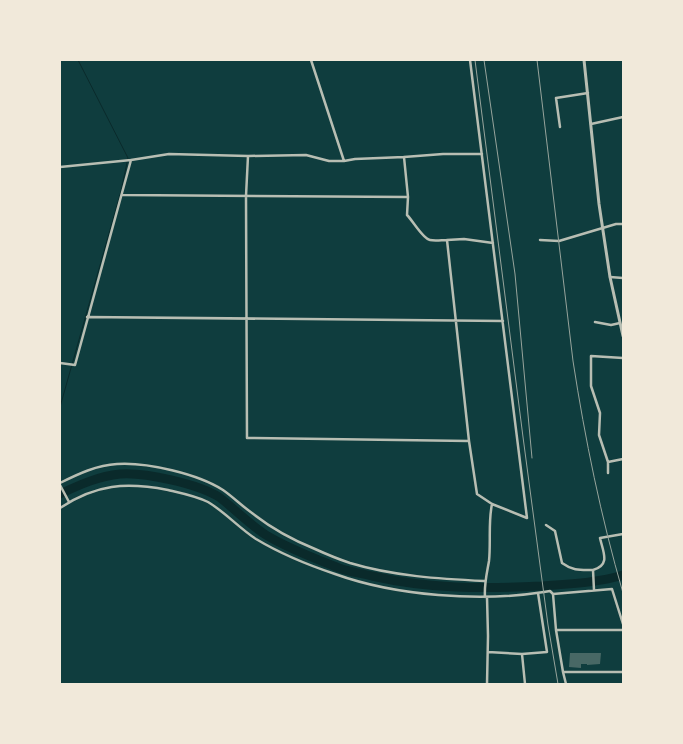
<svg xmlns="http://www.w3.org/2000/svg" width="683" height="744" viewBox="0 0 683 744" font-family="Bitter,serif">
  <style>
    .lines { fill: none; stroke-linecap: round; stroke-linejoin: round }
    .stream { stroke: #0a2a2b; stroke-width: 1 }
    .river { stroke: #0a2a2b; stroke-width: 9 }
    .building { fill: #486865 }
    .minor { stroke: #b8beb3; stroke-width: 2.5 }
    .tertiary { stroke: #b8beb3; stroke-width: 3 }
    .rail { stroke: #97a49c; stroke-width: 1 }
  </style>
  <rect width="100%" height="100%" fill="#0f3d3e"/>
  <g class="lines">
    <path class="stream" d="M 60,407 L 121,191 L 128,158 L 78,60"/>
    <path class="river" d="M 60,494 C 79,485 99,476 120,474 C 145,472 198,484 219,497 C 235,509 249,524 266,535 C 287,548 316,559 339,568 C 349,572 361,573 372,576 C 429,589 483,589 541,586 C 568,584 597,583 623,575"/>
  </g>
  <path class="building" d="M 570,653 L 601,653 L 600,664 L 587,665 L 587,664 L 581,664 L 581,668 L 569,667 Z"/>
  <g class="lines">
    <path class="minor" d="M 591,124 L 623,117
      M 560,127 L 556,98 L 588,93
      M 248,156 L 246,196 L 247,438 L 469,441 L 477,494 L 492,504 L 527,518 L 470,60
      M 404,157 L 443,154 L 482,154
      M 344,161 L 355,159 L 404,157 L 408,197 L 407,215 C 413,221 423,239 430,240 C 435,241 442,240 447,240 L 469,441
      M 60,167 L 131,160
      M 123,195 L 408,197
      M 447,240 L 464,239 L 493,243
      M 540,240 L 559,241 L 616,224 L 623,224
      M 610,277 L 623,278
      M 87,317 L 503,321
      M 595,322 L 611,325 L 620,323
      M 60,363 L 75,365 L 131,160 L 169,154 L 248,156 L 306,155 L 329,161 L 344,161 L 311,60
      M 608,462 L 623,459
      M 608,473 L 608,462 L 599,435 L 600,413 L 591,386 L 591,356 L 623,358
      M 60,483 C 78,474 97,465 117,464 C 147,462 198,474 223,490 C 233,497 242,506 252,513 C 271,528 293,540 315,549 C 326,554 338,559 350,563 C 393,576 440,579 485,581
      M 60,485 L 69,502
      M 60,508 C 96,484 126,482 168,490 C 181,493 196,496 208,502 C 225,512 239,528 256,539 C 281,554 308,565 335,574 C 396,596 480,602 544,592 L 550,591 L 553,594 L 612,589 L 623,624
      M 546,525 L 555,531 L 562,563 C 573,571 580,570 593,570 L 594,590
      M 593,570 C 611,565 603,552 600,538 L 623,534
      M 553,594 L 556,630 L 563,672 L 623,672
      M 485,597 C 484,584 487,573 489,561 C 491,542 488,523 492,504
      M 557,630 L 623,630
      M 488,652 L 522,654 L 525,684
      M 522,654 L 547,652 L 538,593
      M 563,672 L 566,684
      M 487,684 L 488,636 L 487,597"/>
    <path class="tertiary" d="M 584,60 L 599,204 L 610,277 L 623,336"/>
    <path class="rail" d="M 475,60 L 523,437 L 548,625 L 558,684
      M 484,60 L 515,274 L 532,458
      M 537,60 L 573,361 C 585,439 601,517 623,593"/>
  </g>
  <rect width="683" height="744" fill="none" stroke="#f1e9da" stroke-width="122"/>
</svg>
